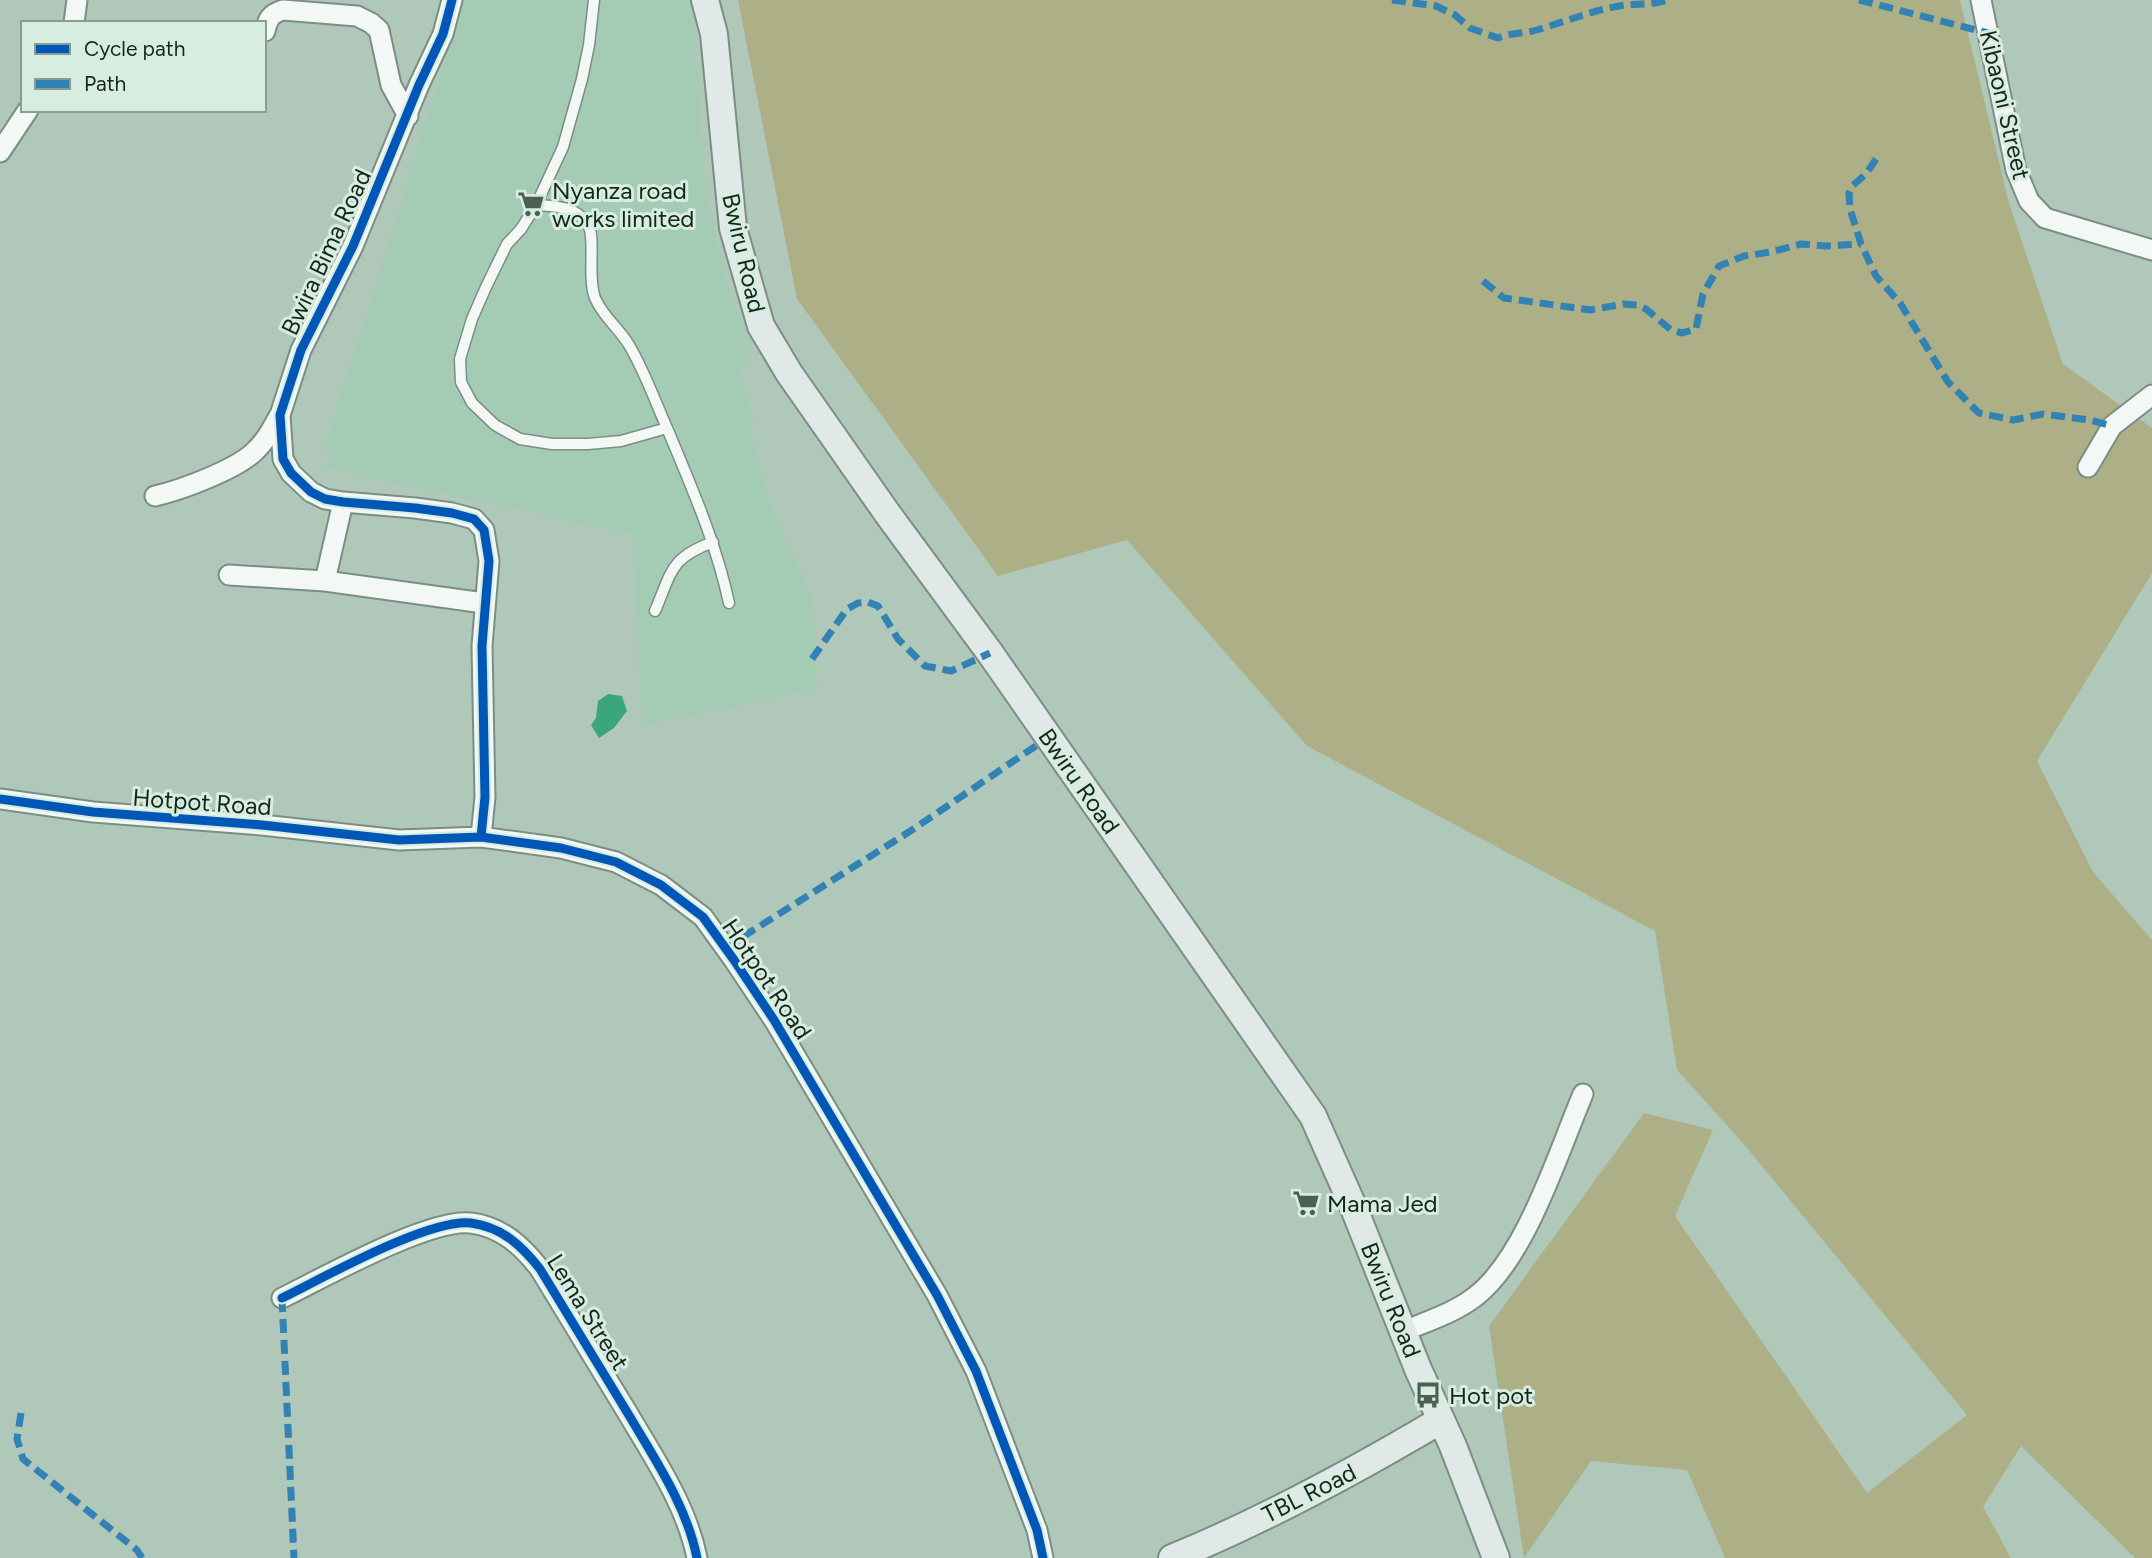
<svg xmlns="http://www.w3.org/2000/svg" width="2152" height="1558" viewBox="0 0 2152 1558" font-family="Figtree,sans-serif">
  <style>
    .built { fill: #a4cbb4 }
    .green { fill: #adb087 }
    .water { fill: #3ba67b }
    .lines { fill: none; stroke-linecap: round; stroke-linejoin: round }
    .lane-casing { stroke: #7b8e83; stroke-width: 13 }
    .street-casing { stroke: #7b8e83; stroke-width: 23 }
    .secondary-casing { stroke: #7b8e83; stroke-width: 30 }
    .lane { stroke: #f3f7f5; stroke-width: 10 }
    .street { stroke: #f3f7f5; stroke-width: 19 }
    .secondary { stroke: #e0e9e8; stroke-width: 26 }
    .quiet { stroke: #3282b4; stroke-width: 7; stroke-dasharray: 14 7; stroke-linecap: butt }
    .cycleway-casing { stroke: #d7eddf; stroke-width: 13 }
    .cycleway { stroke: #0057b8; stroke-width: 9 }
    .labels { text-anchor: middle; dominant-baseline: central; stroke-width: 6; stroke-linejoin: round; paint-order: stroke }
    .street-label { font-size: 24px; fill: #15261d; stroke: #d7eddf }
    .poi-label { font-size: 24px; fill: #15261d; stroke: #d7eddf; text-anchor: start }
  </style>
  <rect width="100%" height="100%" fill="#b0c8ba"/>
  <path class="built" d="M 464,0 L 692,0 L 706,197 L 732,306 L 755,341 L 745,351 L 746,364 L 739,372 L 755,423 L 750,427 L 769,503 L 813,599 L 817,689 L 642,725 L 633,534 L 326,468 L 331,452 L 324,450 Z"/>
  <path class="green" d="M 738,0 L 1960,0 L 2009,203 L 2063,364 L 2152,428 L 2152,573 L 2037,761 L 2093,872 L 2152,940 L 2152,1558 L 2135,1558 L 2021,1446 L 1983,1507 L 2011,1558 L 1725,1558 L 1687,1470 L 1591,1461 L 1524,1558 L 1489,1326 L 1644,1113 L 1713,1130 L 1675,1216 L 1867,1493 L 1967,1415 L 1742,1142 L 1677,1070 L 1655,931 L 1307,746 L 1127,540 L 998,576 L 797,299 Z"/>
  <path class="water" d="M 608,694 L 622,696 L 627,711 L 614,728 L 599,738 L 591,725 L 596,718 L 598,701 Z"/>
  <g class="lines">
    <g class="lane-casing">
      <path id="lane" d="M 594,0 L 589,45 L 582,79 L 563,147 L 536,205 L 521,229 L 507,244 L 486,287 L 472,319 L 460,359 L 461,382 L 472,403 L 495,425 L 520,439 L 552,444 L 588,444 L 621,441 L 667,428
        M 536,205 C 556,206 576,206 588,225 C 596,236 587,278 595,298 C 603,317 619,328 629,345 C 644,370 655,401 667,428 C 691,486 716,542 729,603
        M 655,611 C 672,571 670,558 713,542"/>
    </g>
    <g class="street-casing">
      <path id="street" d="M 452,0 L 443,34 L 419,85 L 353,246 L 301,350 L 280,415 L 283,459 L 291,473 L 311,492 L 325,499 L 343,502 L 415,508 L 452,513 L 474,519 L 484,530 L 489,561 L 482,646 L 485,797 L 481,837
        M 1981,0 L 2016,170 L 2029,201 L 2045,218 L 2152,250
        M 74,23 L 77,0
        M 265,31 C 268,19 270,14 283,10 L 357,16 L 371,23 L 379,30 L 391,85 L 408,116
        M 0,152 L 28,110
        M 2088,467 L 2112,426 L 2152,395
        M 155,496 C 181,490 235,470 254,452 C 265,442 272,429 279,416
        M 229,575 L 325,581 L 484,603
        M 325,581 L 343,502
        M 0,799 L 93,812 L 262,825 L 399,840 L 481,837 L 561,848 L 616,862 L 661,885 L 703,917 L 734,960 L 774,1020 L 937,1295 L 976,1371 L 1037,1530 L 1043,1558
        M 282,1298 C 323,1278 429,1218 471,1223 C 502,1227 522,1246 540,1269 C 570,1318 600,1368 630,1417 C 656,1461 687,1507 697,1558
        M 1404,1331 C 1428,1321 1456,1312 1476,1296 C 1526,1257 1558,1153 1583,1094"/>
    </g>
    <g class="secondary-casing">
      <path id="secondary" d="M 705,0 L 714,34 L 733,228 L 761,326 L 789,373 L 887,513 L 990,653 L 1313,1116 L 1353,1206 L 1418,1369 L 1453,1446 L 1496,1558
        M 1172,1558 C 1265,1520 1355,1471 1441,1420"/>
    </g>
    <use href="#lane" class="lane"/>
    <use href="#street" class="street"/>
    <use href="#secondary" class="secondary"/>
    <path class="quiet" d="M 1392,0 L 1436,6 L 1455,15 L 1470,28 L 1498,38 C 1512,32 1526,34 1540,29 C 1567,21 1591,11 1619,6 C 1636,3 1651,6 1667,0
      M 1859,0 L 1988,33
      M 1876,159 L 1866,174 L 1852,186 L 1849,193 L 1850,209 L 1861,244 L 1876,276 L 1900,303 L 1948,382 L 1979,413 L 2013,420 L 2043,414 L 2090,420 L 2112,426
      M 1483,281 L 1504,298 L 1590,310 L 1624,304 L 1637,305 L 1646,309 L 1671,330 L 1682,333 L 1696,329 L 1703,294 L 1719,266 L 1744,256 L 1771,252 L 1801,244 L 1825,246 L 1861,244
      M 812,659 L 847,609 L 858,603 L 868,602 L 878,606 L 898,639 L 925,666 L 951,671 L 990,653
      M 725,948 L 912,830 L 1049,737
      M 282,1298 L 294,1558
      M 21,1413 L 17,1439 L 23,1459 L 137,1550 L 142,1558"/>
    <g class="cycleway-casing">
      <path id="cycleway" d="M 452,0 L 443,34 L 419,85 L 353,246 L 301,350 L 280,415 L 283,459 L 291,473 L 311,492 L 325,499 L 343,502 L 415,508 L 452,513 L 474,519 L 484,530 L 489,561 L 482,646 L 485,797 L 481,837
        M 0,799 L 93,812 L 262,825 L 399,840 L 481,837 L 561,848 L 616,862 L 661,885 L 703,917 L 734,960 L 774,1020 L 937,1295 L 976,1371 L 1037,1530 L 1043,1558
        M 282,1298 C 323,1278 429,1218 471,1223 C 502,1227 522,1246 540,1269 C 570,1318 600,1368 630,1417 C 656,1461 687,1507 697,1558"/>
    </g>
    <use href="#cycleway" class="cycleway"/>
  </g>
  <defs>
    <g id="supermarket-bare" transform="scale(2.1)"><path d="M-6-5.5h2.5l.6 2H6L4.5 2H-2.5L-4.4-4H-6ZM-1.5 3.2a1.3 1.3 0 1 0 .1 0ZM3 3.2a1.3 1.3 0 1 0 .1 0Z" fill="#4b5f54" stroke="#d7eddf" stroke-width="2.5" paint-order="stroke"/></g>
    <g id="bus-bare" transform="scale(2.1)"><path d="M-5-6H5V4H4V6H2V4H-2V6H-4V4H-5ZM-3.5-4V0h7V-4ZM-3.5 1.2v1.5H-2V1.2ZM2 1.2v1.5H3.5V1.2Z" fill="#4b5f54" stroke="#d7eddf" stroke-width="2.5" paint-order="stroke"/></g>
  </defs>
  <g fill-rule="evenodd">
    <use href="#supermarket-bare" x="531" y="204"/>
    <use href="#supermarket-bare" x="1306" y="1203"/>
    <use href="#bus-bare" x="1428" y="1395"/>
  </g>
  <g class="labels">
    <g class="street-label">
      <text transform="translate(2005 105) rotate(77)">Kibaoni Street</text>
      <text transform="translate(326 252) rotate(-65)">Bwira Bima Road</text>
      <text transform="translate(744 253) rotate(77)">Bwiru Road</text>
      <text transform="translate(1079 781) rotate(55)">Bwiru Road</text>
      <text transform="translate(202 802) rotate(4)">Hotpot Road</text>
      <text transform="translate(767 979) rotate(56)">Hotpot Road</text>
      <text transform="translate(1391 1300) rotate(68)">Bwiru Road</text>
      <text transform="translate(588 1312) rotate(58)">Lema Street</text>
      <text transform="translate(1309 1493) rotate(-27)">TBL Road</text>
    </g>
    <g class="poi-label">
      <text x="552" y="190">Nyanza road<tspan x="552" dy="28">works limited</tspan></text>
      <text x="1327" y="1203">Mama Jed</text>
      <text x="1449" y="1395">Hot pot</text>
    </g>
  </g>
  <rect x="21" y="21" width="245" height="91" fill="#d7eddf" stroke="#899d91" stroke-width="2"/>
  <rect x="35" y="44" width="35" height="10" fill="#0057b8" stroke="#899d91" stroke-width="2"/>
  <text x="84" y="56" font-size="21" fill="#15261d">Cycle path</text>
  <rect x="35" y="79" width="35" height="10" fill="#3282b4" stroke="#899d91" stroke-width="2"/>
  <text x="84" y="91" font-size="21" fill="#15261d">Path</text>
</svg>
